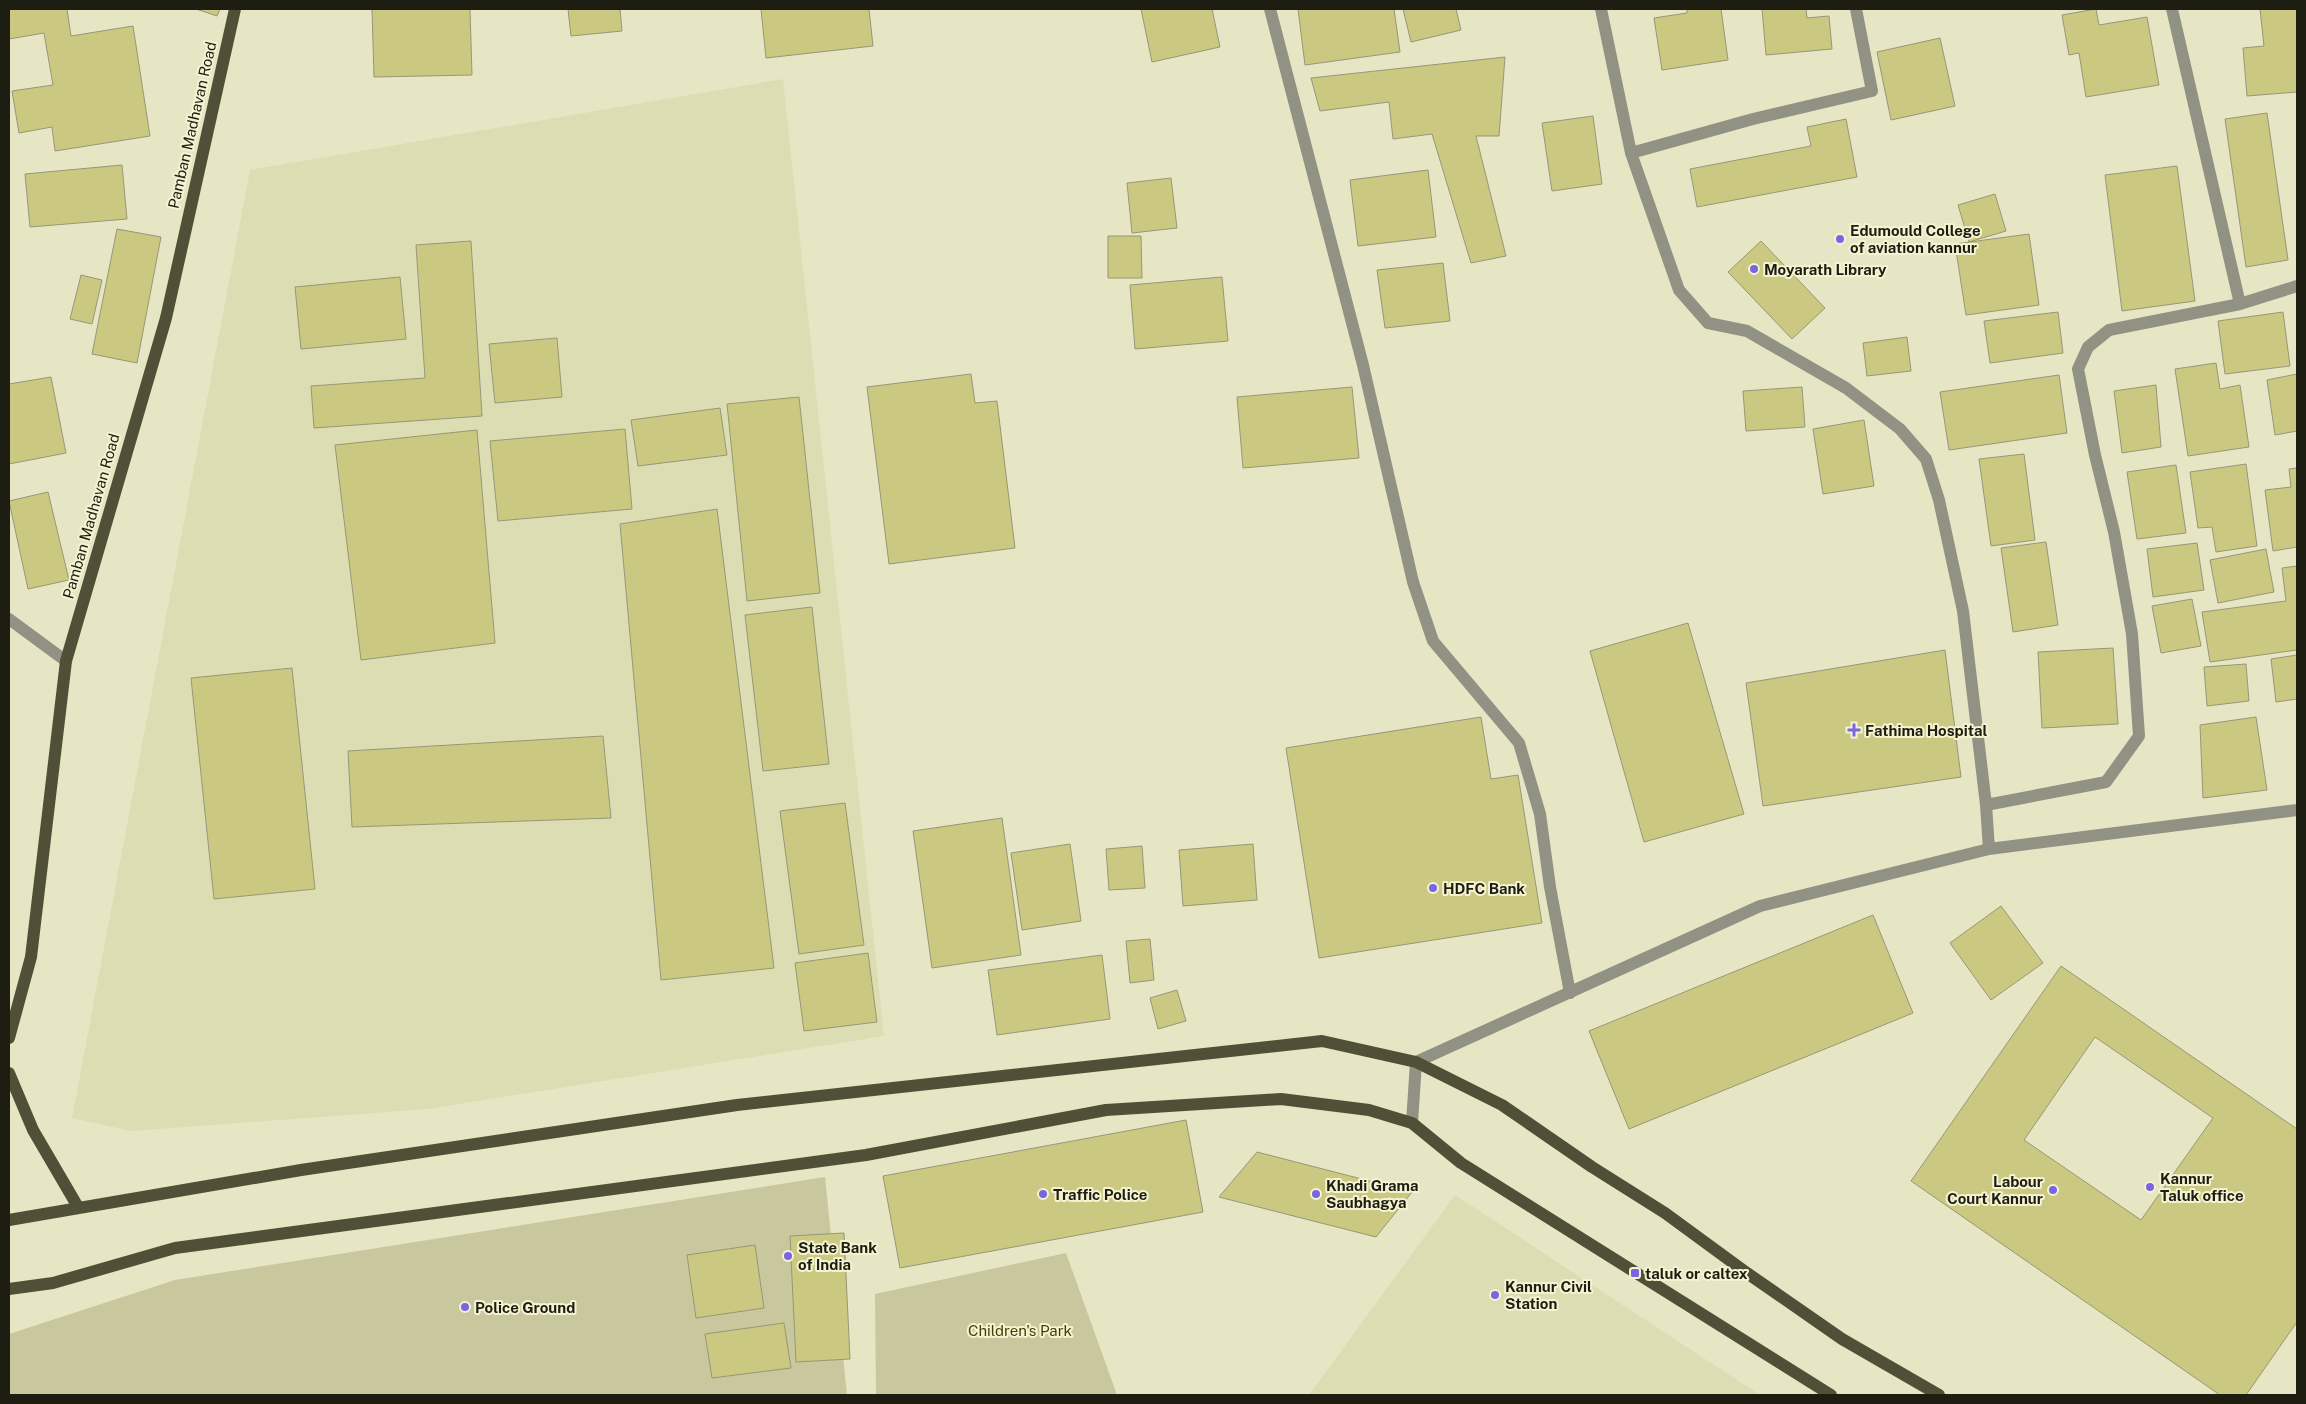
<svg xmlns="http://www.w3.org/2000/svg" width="2306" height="1404" viewBox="0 0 2306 1404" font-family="'Public Sans',sans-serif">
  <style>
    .built { fill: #ddddb4 }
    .green { fill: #c8c79d }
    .building { fill: #cbc981; stroke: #979778; fill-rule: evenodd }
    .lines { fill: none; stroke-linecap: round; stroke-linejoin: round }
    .minor { stroke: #929284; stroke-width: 12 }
    .major { stroke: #505038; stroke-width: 12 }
    .poi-dot { fill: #7a66e1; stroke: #f4f3d2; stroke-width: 2 }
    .labels { text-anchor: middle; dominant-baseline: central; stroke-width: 4; stroke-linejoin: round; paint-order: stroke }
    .street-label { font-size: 15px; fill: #1e1d11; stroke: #f4f3d2 }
    .poi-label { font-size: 15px; font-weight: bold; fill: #1e1d11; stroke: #f4f3d2; text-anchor: start }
    .park-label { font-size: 15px; fill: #423f05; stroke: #f4f3d2 }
  </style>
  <rect width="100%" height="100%" fill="#e6e6c5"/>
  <path class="built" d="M 783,79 L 884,1036 L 428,1109 L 131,1131 L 72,1118 L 250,170 Z
    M 1455,1195 L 1760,1395 L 1309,1395 Z"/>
  <path class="green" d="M 825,1177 L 847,1395 L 9,1395 L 9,1334 L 175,1280 Z
    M 1066,1253 L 1117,1395 L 876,1395 L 875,1294 Z"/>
  <path class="building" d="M 9,9 L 67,9 L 71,36 L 133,26 L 150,136 L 55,151 L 52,127 L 19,133 L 12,91 L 53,85 L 44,33 L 9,39 Z
    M 196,9 L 220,9 L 217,16 Z
    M 372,9 L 470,9 L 472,75 L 374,77 Z
    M 568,9 L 620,9 L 622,31 L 571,36 Z
    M 761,9 L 869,9 L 873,46 L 766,58 Z
    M 1141,9 L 1212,9 L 1220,47 L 1152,62 Z
    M 1298,9 L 1394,9 L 1400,52 L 1305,65 Z
    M 1403,9 L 1456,9 L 1461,30 L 1411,42 Z
    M 1687,9 L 1721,9 L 1728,60 L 1662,70 L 1654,18 L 1687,13 Z
    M 1762,9 L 1806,9 L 1807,18 L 1829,16 L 1832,49 L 1766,55 Z
    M 2096,9 L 2099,25 L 2147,17 L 2159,85 L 2086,97 L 2079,53 L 2069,55 L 2062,15 Z
    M 2260,9 L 2297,9 L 2297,92 L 2247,96 L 2243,48 L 2264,46 Z
    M 1940,38 L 1955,106 L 1891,120 L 1877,52 Z
    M 1505,57 L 1499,136 L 1476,136 L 1506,256 L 1471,263 L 1432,134 L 1393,139 L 1389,102 L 1320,111 L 1311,78 Z
    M 2267,113 L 2288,260 L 2246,267 L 2225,119 Z
    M 1593,116 L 1602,184 L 1552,191 L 1542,123 Z
    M 1846,119 L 1857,177 L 1697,207 L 1690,169 L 1811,146 L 1807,127 Z
    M 122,165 L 127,219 L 30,227 L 25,174 Z
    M 2177,166 L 2195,301 L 2122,311 L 2105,175 Z
    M 1428,170 L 1436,237 L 1358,246 L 1350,180 Z
    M 1171,178 L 1177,228 L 1132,233 L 1127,183 Z
    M 1995,194 L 2006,231 L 1969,242 L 1958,205 Z
    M 117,229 L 161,237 L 137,363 L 92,354 Z
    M 2029,234 L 2039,305 L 1966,315 L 1955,244 Z
    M 1108,236 L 1141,236 L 1142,278 L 1108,278 Z
    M 471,241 L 482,416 L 314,428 L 311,386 L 425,378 L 416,245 Z
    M 1761,241 L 1825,308 L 1792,339 L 1728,272 Z
    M 1443,263 L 1450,321 L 1385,328 L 1377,270 Z
    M 81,275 L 102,280 L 92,324 L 70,319 Z
    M 400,277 L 406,339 L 301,349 L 295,287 Z
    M 1222,277 L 1228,341 L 1135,349 L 1130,285 Z
    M 2058,312 L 2063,353 L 1990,363 L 1984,321 Z
    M 2283,312 L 2290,366 L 2225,374 L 2218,321 Z
    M 1907,337 L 1911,371 L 1867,376 L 1863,343 Z
    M 557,338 L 562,397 L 495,403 L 489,344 Z
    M 2216,363 L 2220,389 L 2240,385 L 2249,447 L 2188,456 L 2175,369 Z
    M 971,374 L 975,403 L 997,401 L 1015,548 L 889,564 L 867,387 Z
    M 2297,374 L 2297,431 L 2275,435 L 2267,380 Z
    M 2059,375 L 2067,433 L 1949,450 L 1940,392 Z
    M 51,377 L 66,453 L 9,464 L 9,384 Z
    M 2156,385 L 2161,447 L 2122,453 L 2114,391 Z
    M 1352,387 L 1359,458 L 1243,468 L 1237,397 Z
    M 1802,387 L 1805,427 L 1746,431 L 1743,391 Z
    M 799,397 L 820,593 L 747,601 L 727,404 Z
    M 720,408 L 727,455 L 638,466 L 631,420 Z
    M 1864,420 L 1874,486 L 1823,494 L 1813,429 Z
    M 625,429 L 632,509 L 498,521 L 490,441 Z
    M 477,430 L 495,643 L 361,660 L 335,445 Z
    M 2024,454 L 2035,540 L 1991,546 L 1979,459 Z
    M 2246,464 L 2257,546 L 2216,552 L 2212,527 L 2198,528 L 2190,472 Z
    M 2176,465 L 2186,533 L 2137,539 L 2127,472 Z
    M 2297,468 L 2297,547 L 2273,551 L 2265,490 L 2291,487 L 2289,469 Z
    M 48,492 L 69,580 L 28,589 L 9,501 Z
    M 717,509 L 774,968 L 661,980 L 620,524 Z
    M 2046,542 L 2058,625 L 2013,632 L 2001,548 Z
    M 2197,543 L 2204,590 L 2153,597 L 2147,549 Z
    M 2266,549 L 2274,592 L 2218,603 L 2210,560 Z
    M 2297,566 L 2297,650 L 2210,662 L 2202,612 L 2286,601 L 2282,568 Z
    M 2192,599 L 2201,646 L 2161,653 L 2152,606 Z
    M 812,607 L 829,764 L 763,771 L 745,615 Z
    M 1688,623 L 1744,814 L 1644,842 L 1590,651 Z
    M 2113,648 L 2118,724 L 2042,728 L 2038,652 Z
    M 1945,650 L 1961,777 L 1763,806 L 1746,683 Z
    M 2297,655 L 2297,699 L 2276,702 L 2271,659 Z
    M 2246,664 L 2249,701 L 2207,706 L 2204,667 Z
    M 292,668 L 315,889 L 214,899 L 191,678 Z
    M 1481,717 L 1491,779 L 1518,775 L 1542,923 L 1319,958 L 1286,748 Z
    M 2256,717 L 2267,790 L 2203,798 L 2200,725 Z
    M 603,736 L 611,818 L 352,827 L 348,751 Z
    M 845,803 L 864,945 L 799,954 L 780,811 Z
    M 1002,818 L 1021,955 L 932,968 L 913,831 Z
    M 1070,844 L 1081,921 L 1022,930 L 1011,853 Z
    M 1253,844 L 1257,900 L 1183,906 L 1179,850 Z
    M 1142,846 L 1145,888 L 1109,890 L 1106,849 Z
    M 2001,906 L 2043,963 L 1991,1000 L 1950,943 Z
    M 1873,915 L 1913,1013 L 1629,1129 L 1589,1031 Z
    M 1150,939 L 1154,980 L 1130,983 L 1126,941 Z
    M 868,953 L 877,1022 L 804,1031 L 795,963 Z
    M 1102,955 L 1110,1019 L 997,1035 L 988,970 Z
    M 2061,966 L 2297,1129 L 2297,1322 L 2246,1395 L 2220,1395 L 1911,1181 ZM 2095,1037 L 2213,1118 L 2141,1220 L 2024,1140 Z
    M 1177,990 L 1186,1021 L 1158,1029 L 1150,998 Z
    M 1186,1120 L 1203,1212 L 900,1268 L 883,1176 Z
    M 1257,1152 L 1412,1192 L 1376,1237 L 1219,1197 Z
    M 844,1233 L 850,1359 L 796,1362 L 790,1236 Z
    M 755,1245 L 764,1308 L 696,1318 L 687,1255 Z
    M 784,1323 L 791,1368 L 712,1378 L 705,1334 Z"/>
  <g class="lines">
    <path class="minor" d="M 1270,9 L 1363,365 L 1413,582 L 1433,641 L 1519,743 L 1540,814 L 1550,887 L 1570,993
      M 1601,9 L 1631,153 L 1679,290 L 1708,323 L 1747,331 L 1846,388 L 1900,429 L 1926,459 L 1939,500 L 1963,611 L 1986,805 L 1989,849
      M 2172,9 L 2240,304
      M 1631,153 L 1753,119 L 1872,91 L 1856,9
      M 9,619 L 66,661
      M 1986,805 L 2106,782 L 2139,736 L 2132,634 L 2114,532 L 2095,455 L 2078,369 L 2088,347 L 2109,330 L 2240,304 L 2297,286
      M 1412,1123 L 1416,1062 L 1760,906 L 1989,849 L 2297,810"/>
    <path class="major" d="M 9,1038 L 31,957 L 66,661 L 166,318 L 235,9
      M 9,1073 L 33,1130 L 78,1207
      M 9,1220 L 301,1170 L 737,1105 L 1322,1041 L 1416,1062 L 1502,1105 L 1592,1167 L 1665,1213 L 1747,1273 L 1842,1339 L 1939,1395
      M 9,1289 L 53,1283 L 175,1248 L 866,1155 L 1106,1110 L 1281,1099 L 1369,1110 L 1412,1123 L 1461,1163 L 1831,1395"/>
  </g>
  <g class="poi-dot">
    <circle cx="1840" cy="239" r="5"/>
    <circle cx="1754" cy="269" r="5"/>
    <path d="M1851.5 722.5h5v5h5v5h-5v5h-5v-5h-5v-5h5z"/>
    <circle cx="1433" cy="888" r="5"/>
    <circle cx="2150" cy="1187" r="5"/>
    <circle cx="2053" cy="1190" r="5"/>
    <circle cx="1043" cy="1194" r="5"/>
    <circle cx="1316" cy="1194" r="5"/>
    <circle cx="788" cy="1256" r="5"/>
    <rect x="1630" y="1268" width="10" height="10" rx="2.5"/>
    <circle cx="1495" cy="1295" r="5"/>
    <circle cx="465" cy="1307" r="5"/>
  </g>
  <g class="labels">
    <g class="street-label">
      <text transform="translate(192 125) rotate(-77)">Pamban Madhavan Road</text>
      <text transform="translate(91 516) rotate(-74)">Pamban Madhavan Road</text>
    </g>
    <g class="poi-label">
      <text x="1850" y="230">Edumould College<tspan x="1850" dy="17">of aviation kannur</tspan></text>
      <text x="1764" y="269">Moyarath Library</text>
      <text x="1865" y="730">Fathima Hospital</text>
      <text x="1443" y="888">HDFC Bank</text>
      <text x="2160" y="1178">Kannur<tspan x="2160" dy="17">Taluk office</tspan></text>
      <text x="2043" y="1181" text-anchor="end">Labour<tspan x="2043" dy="17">Court Kannur</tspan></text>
      <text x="1326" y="1185">Khadi Grama<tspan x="1326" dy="17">Saubhagya</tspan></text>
      <text x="1053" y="1194">Traffic Police</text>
      <text x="798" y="1247">State Bank<tspan x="798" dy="17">of India</tspan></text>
      <text x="1645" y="1273">taluk or caltex</text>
      <text x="1505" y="1286">Kannur Civil<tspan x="1505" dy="17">Station</tspan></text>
      <text x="475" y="1307">Police Ground</text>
    </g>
    <g class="park-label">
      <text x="1020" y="1330">Children's Park</text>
    </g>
  </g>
  <rect width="2306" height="1404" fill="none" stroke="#1e1d11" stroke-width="20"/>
</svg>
